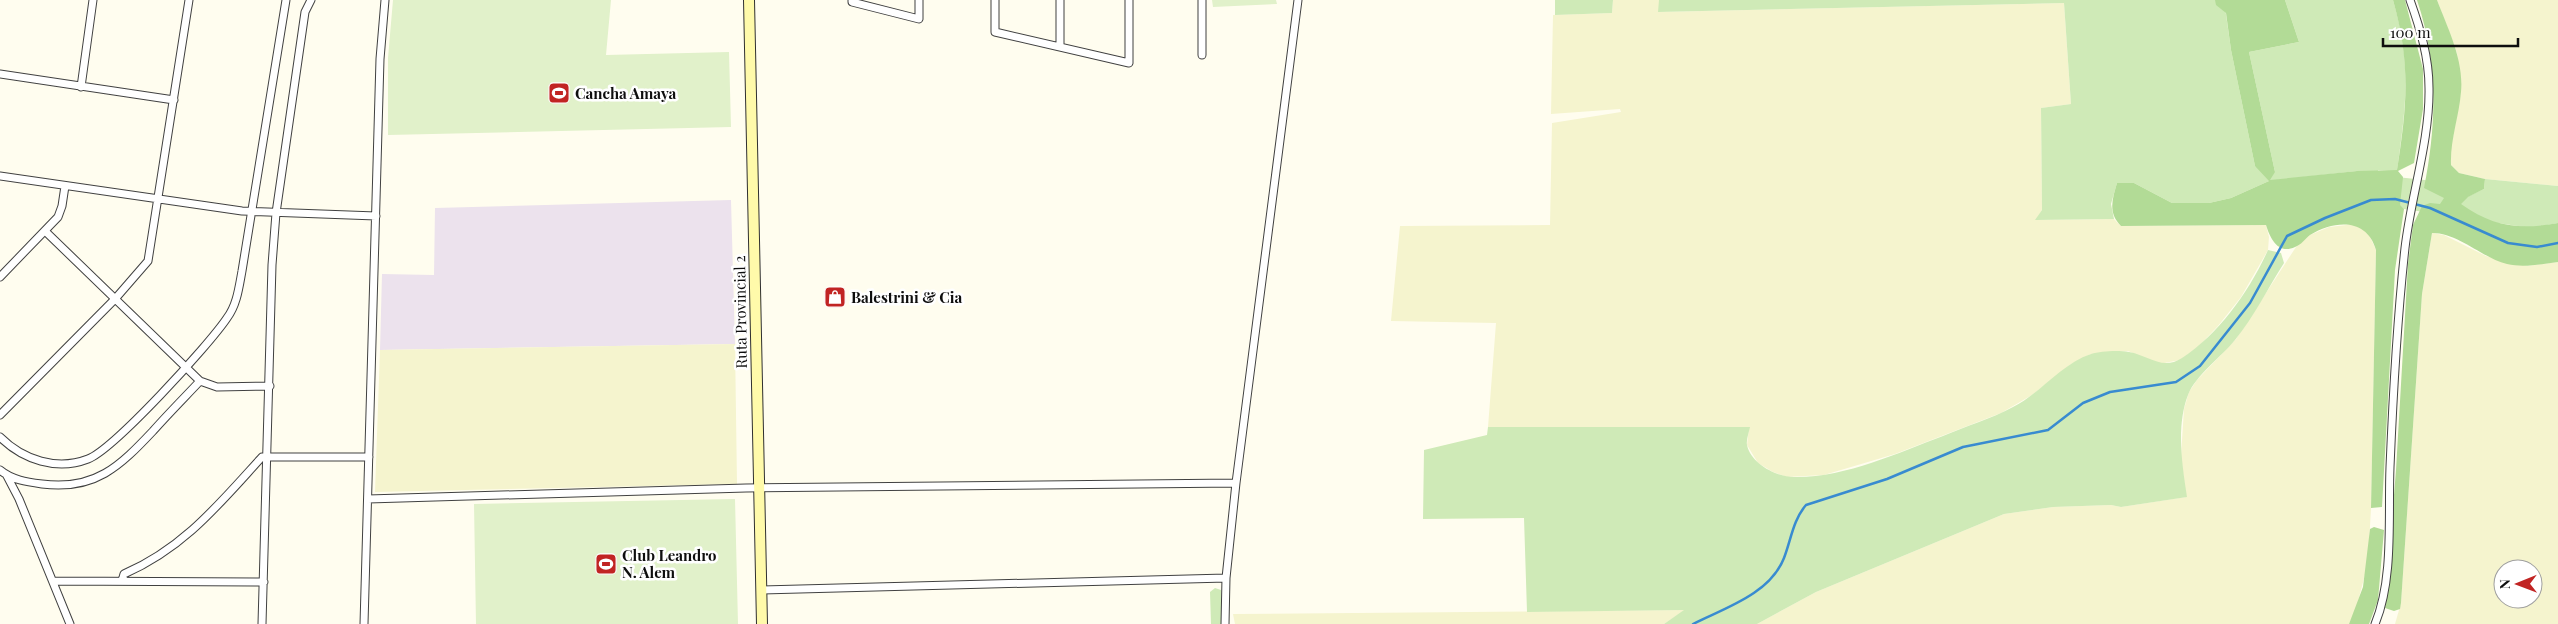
<svg xmlns="http://www.w3.org/2000/svg" width="2558" height="624" viewBox="0 0 2558 624" font-family="'Playfair Display',serif">
  <style>
    .industrial { fill: #ece2ed }
    .farmland { fill: #f5f4ce; fill-rule: evenodd }
    .green { fill: #cfeab7 }
    .forest { fill: #b2db96 }
    .pitch { fill: #e1f1ca }
    .lines { fill: none; stroke-linecap: round; stroke-linejoin: round }
    .stream { stroke: #388bd0; stroke-width: 2.5 }
    .street-casing { stroke: #414141; stroke-width: 9 }
    .secondary-casing { stroke: #303030; stroke-width: 12 }
    .street { stroke: #fff; stroke-width: 7 }
    .secondary { stroke: #fffaaa; stroke-width: 10 }
    .labels { text-anchor: middle; dominant-baseline: central; stroke-width: 5; stroke-linejoin: round; paint-order: stroke }
    .poi-label { font-size: 15px; font-weight: bold; fill: #0e0e0e; stroke: #fff; text-anchor: start }
    .street-label { font-size: 15px; fill: #0e0e0e; stroke: #fff }
  </style>
  <rect width="100%" height="100%" fill="#fffdef"/>
  <path class="industrial" d="M 731,200 L 735,344 L 380,350 L 382,274 L 434,275 L 435,208 Z"/>
  <path class="farmland" d="M 1613,0 L 1659,0 L 1659,12 L 2064,3 L 2071,104 L 2041,108 L 2042,210 L 2036,220 L 2114,219 L 2121,226 L 2266,225 L 2269,237 L 2268,250 L 2241,297 L 2218,326 L 2197,348 L 2180,360 L 2159,364 L 2128,351 L 2091,354 L 2070,365 L 2032,395 L 2001,413 L 1895,454 L 1824,475 L 1787,477 L 1773,472 L 1758,463 L 1747,445 L 1749,427 L 1488,427 L 1496,323 L 1391,321 L 1400,226 L 1550,225 L 1552,123 L 1621,112 L 1620,109 L 1551,114 L 1553,15 L 1612,13 Z
    M 2437,0 L 2558,0 L 2558,186 L 2485,179 L 2459,173 L 2451,165 L 2450,154 L 2461,91 L 2457,53 Z
    M 2355,224 L 2368,232 L 2376,250 L 2371,508 L 2368,563 L 2356,609 L 2349,624 L 1757,624 L 1816,592 L 2004,514 L 2053,507 L 2111,505 L 2121,507 L 2186,497 L 2181,456 L 2184,409 L 2189,392 L 2197,380 L 2236,339 L 2296,247 L 2310,235 L 2329,227 Z
    M 2432,233 L 2444,235 L 2486,256 L 2527,266 L 2558,262 L 2558,624 L 2395,624 L 2401,603 L 2422,294 ZM 2503,569 L 2533,569 L 2533,599 L 2503,599 Z
    M 735,344 L 737,484 L 375,492 L 380,350 Z
    M 1685,610 L 1664,624 L 1235,624 L 1233,614 Z"/>
  <path class="green" d="M 1555,0 L 1613,0 L 1612,13 L 1555,15 Z
    M 1659,0 L 2224,0 L 2231,50 L 2255,166 L 2275,172 L 2249,52 L 2299,42 L 2285,0 L 2393,0 C 2412,65 2406,105 2397,171 L 2378,170 L 2378,175 L 2434,181 L 2467,197 L 2484,189 L 2485,179 L 2558,186 L 2558,223 L 2531,228 L 2404,209 L 2357,171 L 2269,181 L 2231,198 L 2209,203 L 2172,203 L 2134,183 L 2117,183 L 2111,204 L 2114,219 L 2035,220 L 2042,210 L 2041,108 L 2071,104 L 2064,3 L 1658,12 Z
    M 2268,250 L 2281,253 L 2284,263 C 2268,288 2254,317 2235,340 C 2222,356 2195,376 2188,395 C 2176,426 2182,464 2187,497 L 2121,507 L 2111,505 L 2053,507 L 2004,514 L 1816,592 L 1757,624 L 1664,624 L 1684,610 L 1527,612 L 1524,518 L 1423,519 L 1424,450 L 1487,435 L 1488,427 L 1750,427 C 1749,432 1746,440 1747,445 C 1751,464 1777,477 1794,477 C 1845,478 1897,453 1943,436 C 1966,426 1991,419 2013,407 C 2041,393 2061,364 2091,354 C 2101,351 2118,350 2129,352 C 2148,355 2162,371 2182,358 C 2219,334 2250,290 2268,250 Z
    M 1215,588 L 1221,590 L 1221,624 L 1211,624 L 1210,592 Z"/>
  <path class="forest" d="M 2215,0 L 2285,0 L 2299,42 L 2249,52 L 2275,172 L 2270,180 L 2357,171 L 2397,170 C 2407,106 2411,64 2393,0 L 2405,0 L 2423,69 L 2423,109 L 2414,163 L 2398,171 L 2403,177 L 2400,205 L 2404,209 L 2395,270 L 2382,507 L 2371,508 L 2376,250 C 2367,218 2335,220 2310,235 C 2305,239 2301,245 2295,247 C 2278,255 2270,238 2266,225 L 2121,226 C 2108,213 2112,200 2117,183 L 2134,183 L 2172,203 L 2209,203 L 2231,198 L 2269,181 L 2255,166 L 2231,50 L 2226,13 L 2216,5 Z
    M 2417,0 L 2437,0 C 2448,29 2464,60 2461,92 C 2459,117 2450,140 2451,165 L 2459,173 L 2485,179 L 2484,189 L 2468,197 L 2461,204 C 2493,227 2520,230 2558,223 L 2558,262 C 2541,264 2524,268 2507,264 C 2482,258 2459,233 2432,233 L 2422,294 L 2401,603 L 2400,609 L 2394,611 L 2385,608 L 2396,470 L 2408,264 L 2413,225 L 2422,206 L 2430,203 L 2440,204 L 2444,198 L 2424,188 C 2437,123 2438,63 2417,0 Z
    M 2374,527 L 2384,530 L 2378,600 L 2369,624 L 2349,624 L 2363,587 L 2370,529 Z"/>
  <path class="pitch" d="M 393,0 L 611,0 L 606,55 L 729,52 L 731,127 L 388,135 L 388,58 Z
    M 1212,0 L 1276,0 L 1277,4 L 1213,7 Z
    M 735,499 L 738,624 L 476,624 L 474,504 Z"/>
  <g class="lines">
    <path class="stream" d="M 1693,624 C 1725,608 1770,594 1784,558 C 1791,540 1793,520 1806,505 L 1887,479 L 1963,447 L 2048,430 L 2083,403 L 2110,392 L 2176,382 L 2200,366 L 2250,303 L 2287,236 L 2325,218 L 2371,200 L 2395,199 L 2430,208 L 2508,243 L 2537,247 L 2558,243"/>
    <g class="street-casing">
      <path id="street" d="M 852,0 L 852,2 L 919,19 L 919,0
        M 995,0 L 995,32 L 1129,63 L 1129,0
        M 1060,0 L 1060,47
        M 1202,0 L 1202,55
        M 0,74 L 174,100
        M 81,87 L 93,0
        M 0,176 L 242,211 L 376,216
        M 45,231 L 200,381 L 217,387 L 270,386
        M 0,277 L 58,217 L 62,206 L 65,186
        M 0,415 L 115,299 L 148,261 L 189,0
        M 0,437 C 23,460 57,471 88,459 C 114,449 209,345 227,318 C 237,305 239,287 242,271 L 286,0
        M 0,470 C 12,480 27,482 42,484 C 95,491 120,466 153,431 C 168,414 184,398 200,381
        M 7,476 L 19,499 L 70,624
        M 368,499 L 746,488 L 1236,483
        M 53,581 L 264,582
        M 122,581 L 124,574 C 184,548 219,504 262,457 L 369,457
        M 761,590 L 1226,578
        M 262,624 L 272,265 L 276,213 L 305,12 L 311,0
        M 364,624 L 380,59 L 385,0
        M 1225,624 L 1226,578 L 1236,483 L 1298,0
        M 2375,624 C 2394,579 2388,516 2390,467 C 2393,394 2397,321 2405,248 C 2411,196 2430,140 2429,88 C 2429,57 2420,28 2410,0"/>
    </g>
    <g class="secondary-casing">
      <path id="secondary" d="M 749,0 L 762,624"/>
    </g>
    <use href="#street" class="street"/>
    <use href="#secondary" class="secondary"/>
  </g>
  <defs>
    <g id="stadium-square" transform="scale(1.125)"><rect x="-9" y="-9" width="18" height="18" rx="4" fill="#c12423" stroke="#fff"/><path d="M0-5a6.5 5 0 1 0 0 10a6.5 5 0 1 0 0-10ZM-3.5-1.8h7v3.6h-7Z" fill="#fff"/></g>
    <g id="shop-square" transform="scale(1.125)"><rect x="-9" y="-9" width="18" height="18" rx="4" fill="#c12423" stroke="#fff"/><path d="M-5-2.5h2.3a2.7 3.5 0 0 1 5.4 0H5L5.5 6h-11ZM-1.5-2.5h3a1.5 2.3 0 0 0-3 0Z" fill="#fff"/></g>
  </defs>
  <g fill-rule="evenodd">
    <use href="#stadium-square" x="559" y="93"/>
    <use href="#shop-square" x="835" y="297"/>
    <use href="#stadium-square" x="606" y="564"/>
  </g>
  <g class="labels">
    <g class="poi-label">
      <text x="575" y="93">Cancha Amaya</text>
      <text x="851" y="297">Balestrini &amp; Cia</text>
      <text x="622" y="555">Club Leandro<tspan x="622" dy="17">N. Alem</tspan></text>
    </g>
    <g class="street-label">
      <text transform="translate(740 312) rotate(-91)">Ruta Provincial 2</text>
    </g>
  </g>
  <g transform="translate(2518 584) rotate(269)"><circle r="24" fill="#ffffff" stroke="#9f9f9f"/>
  <path d="M0-4L9 19L0 12L-9 19Z" fill="#c12423"/>
  <text y="-8" font-size="14" font-weight="bold" text-anchor="middle" fill="#0e0e0e">N</text>
  </g>
  <path d="M2383 38v8h135v-8" fill="none" stroke="#0e0e0e" stroke-width="2.5"/>
  <text x="2390" y="38" font-size="15" fill="#0e0e0e" stroke="#ffffff" stroke-width="4" paint-order="stroke">100 m</text>
</svg>
